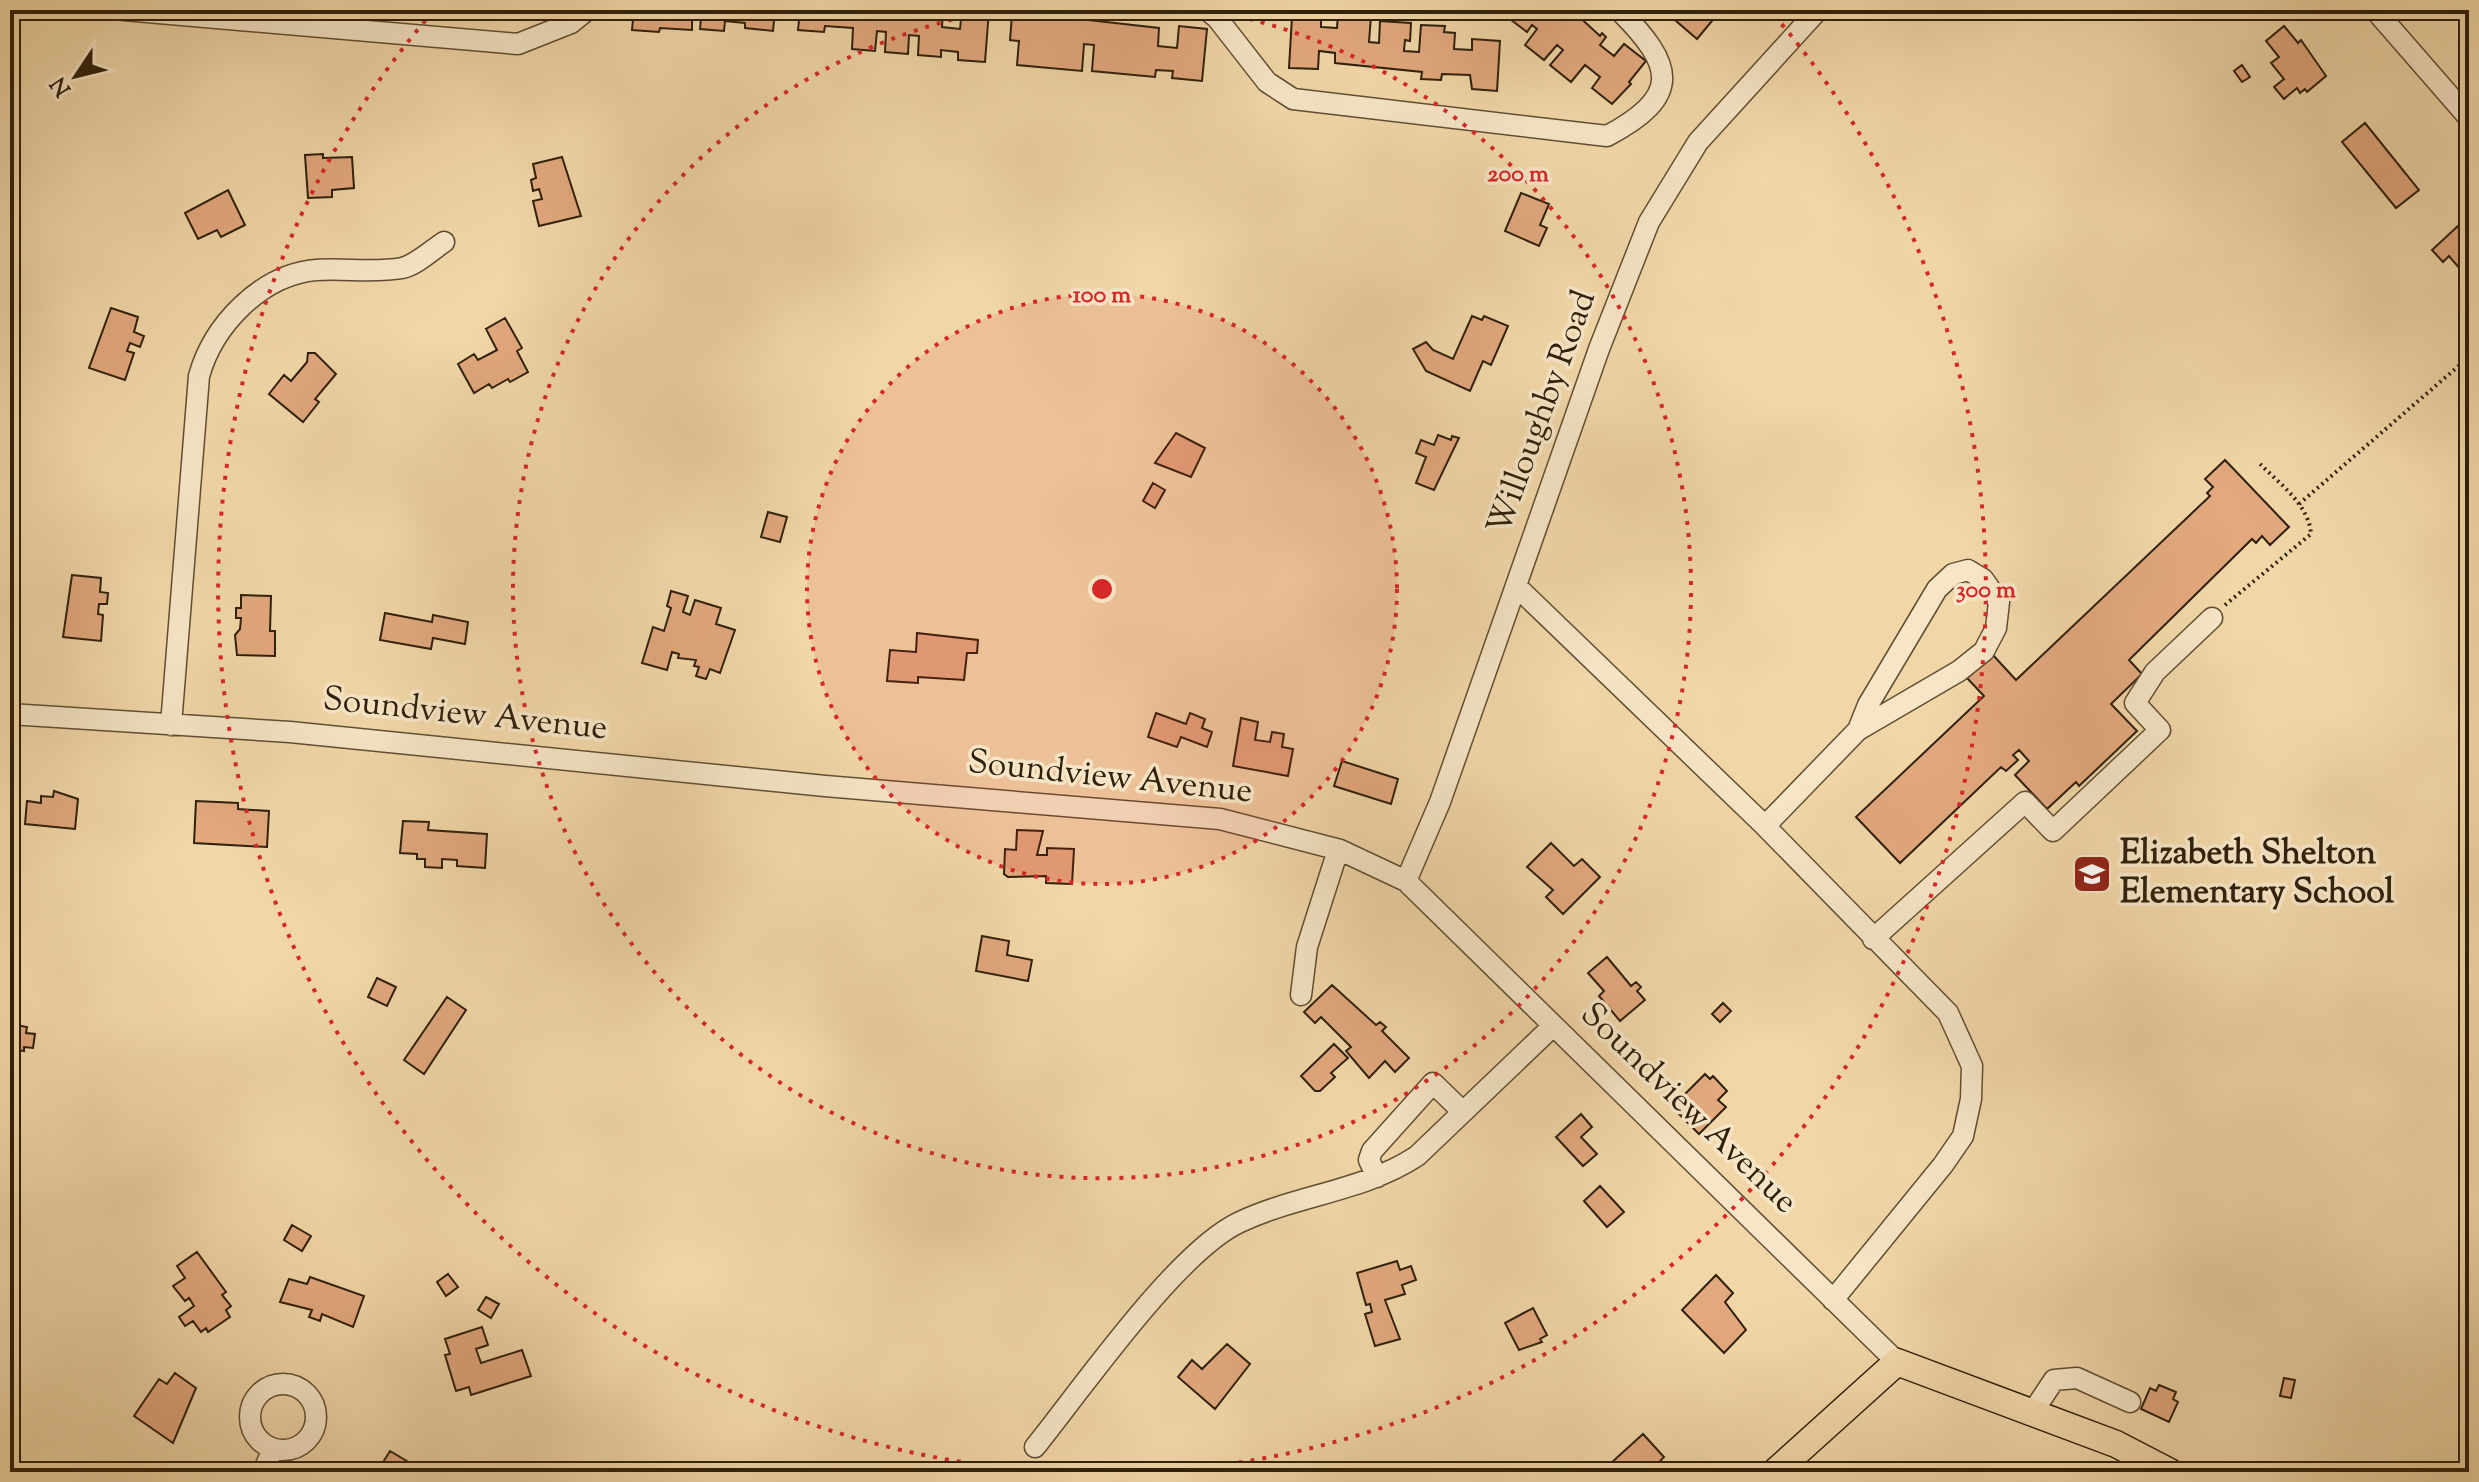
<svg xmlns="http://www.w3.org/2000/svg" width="2479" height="1482" viewBox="0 0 2479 1482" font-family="'Sorts Mill Goudy',serif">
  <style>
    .building { fill: #e2a87e; stroke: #2f200b; stroke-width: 2 }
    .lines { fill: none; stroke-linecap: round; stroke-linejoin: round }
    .minor-casing { stroke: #604e32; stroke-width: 23 }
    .major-casing { stroke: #2f200b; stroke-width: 29 }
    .path { stroke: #2f200b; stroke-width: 4; stroke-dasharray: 2 4; stroke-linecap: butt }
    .minor { stroke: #f6e5c6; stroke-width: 20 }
    .major { stroke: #f1d7a8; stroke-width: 26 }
    .ring { fill: none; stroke: #d62828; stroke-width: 4; stroke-dasharray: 4 8 }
    .labels { text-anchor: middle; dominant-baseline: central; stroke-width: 7; stroke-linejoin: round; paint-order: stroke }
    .street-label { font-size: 34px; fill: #2f200b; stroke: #f6e5c6 }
    .poi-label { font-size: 34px; font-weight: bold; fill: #2f200b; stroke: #f6e5c6; text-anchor: start }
    .centre { fill: #d62828; stroke: #f6e5c6; stroke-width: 4 }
    .ring-label { font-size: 24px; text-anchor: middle; font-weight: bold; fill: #d62828; stroke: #f6e5c6; stroke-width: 7; stroke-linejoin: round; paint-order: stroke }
  </style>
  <rect width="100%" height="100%" fill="#f1d7a8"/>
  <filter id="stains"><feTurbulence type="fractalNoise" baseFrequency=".0025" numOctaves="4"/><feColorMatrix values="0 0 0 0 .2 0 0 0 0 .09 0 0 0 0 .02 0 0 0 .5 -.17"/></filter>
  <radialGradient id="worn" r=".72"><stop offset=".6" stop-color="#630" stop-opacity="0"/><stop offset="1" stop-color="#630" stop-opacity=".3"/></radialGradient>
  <path class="building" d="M 460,10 L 503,10 L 503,15 L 484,13 L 481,17 L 464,15 L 464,10 Z
    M 634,10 L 775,10 L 773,31 L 745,28 L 745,23 L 725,21 L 724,31 L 700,29 L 701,18 L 692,18 L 692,30 L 660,28 L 659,32 L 632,30 Z
    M 800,10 L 943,10 L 942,27 L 960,29 L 962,10 L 989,10 L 985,62 L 958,60 L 958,52 L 941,50 L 941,57 L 918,55 L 919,36 L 909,35 L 908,54 L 885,52 L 886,32 L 877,31 L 875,51 L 852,49 L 853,28 L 825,26 L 824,32 L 798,30 Z
    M 1511,10 L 1565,10 L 1573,16 L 1575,13 L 1600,36 L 1602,33 L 1606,37 L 1600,45 L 1614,56 L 1624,44 L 1646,61 L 1629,82 L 1631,84 L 1612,104 L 1592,88 L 1600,77 L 1585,65 L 1571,82 L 1550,65 L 1563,50 L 1557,45 L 1544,60 L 1525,45 L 1537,29 L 1532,25 L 1527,32 L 1506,16 Z
    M 1683,10 L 1721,10 L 1697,39 L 1675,20 Z
    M 1035,14 L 1159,28 L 1158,46 L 1177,48 L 1179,26 L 1207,29 L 1202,81 L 1172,78 L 1173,71 L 1156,70 L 1155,77 L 1092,71 L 1094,45 L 1084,44 L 1082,71 L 1017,65 L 1019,41 L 1010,40 L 1012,15 Z
    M 1338,14 L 1371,16 L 1369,42 L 1379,43 L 1380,21 L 1411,23 L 1410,41 L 1405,40 L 1404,51 L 1419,52 L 1421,25 L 1445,26 L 1444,32 L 1455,33 L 1454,49 L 1472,50 L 1472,39 L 1500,41 L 1497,91 L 1472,89 L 1470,75 L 1442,74 L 1441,80 L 1421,79 L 1422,72 L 1335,63 L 1335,53 L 1319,51 L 1318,69 L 1289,68 L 1292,17 L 1321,19 L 1321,27 L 1337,28 Z
    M 2284,26 L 2298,43 L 2301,40 L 2326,76 L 2307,92 L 2305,89 L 2300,93 L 2297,88 L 2284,99 L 2274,87 L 2284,79 L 2271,63 L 2279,57 L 2266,41 Z
    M 2242,65 L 2250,77 L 2242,82 L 2234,71 Z
    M 2365,123 L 2419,190 L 2396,208 L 2342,142 Z
    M 323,154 L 323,158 L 352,157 L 354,188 L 332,190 L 332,197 L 308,198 L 305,155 Z
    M 562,157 L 581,216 L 539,226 L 533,201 L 542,199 L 539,189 L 533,191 L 531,180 L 536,178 L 533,164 Z
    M 228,190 L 245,225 L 221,237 L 217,230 L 198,239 L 185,213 Z
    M 1521,193 L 1549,204 L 1540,225 L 1547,228 L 1539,246 L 1505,231 Z
    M 2458,226 L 2469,238 L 2469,287 L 2461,270 L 2449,256 L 2443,262 L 2432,250 Z
    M 111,308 L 138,317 L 134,332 L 144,336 L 140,347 L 130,343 L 127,351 L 134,353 L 125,380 L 89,368 Z
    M 1472,316 L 1482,320 L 1484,316 L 1508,326 L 1491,365 L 1483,361 L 1470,391 L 1426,371 L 1413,349 L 1426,342 L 1433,350 L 1453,359 Z
    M 505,318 L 522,348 L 517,351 L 528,372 L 510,382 L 508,379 L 492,388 L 489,384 L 474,393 L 458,364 L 474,354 L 478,360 L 497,350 L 486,329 Z
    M 308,353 L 315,353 L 336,374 L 315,399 L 319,402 L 303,422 L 269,394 L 284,375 L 291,381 L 307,362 Z
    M 1176,433 L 1205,448 L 1191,477 L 1155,463 Z
    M 1438,435 L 1451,440 L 1452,436 L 1459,438 L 1434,490 L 1416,483 L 1426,457 L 1416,453 L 1421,440 L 1434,445 Z
    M 2225,460 L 2289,527 L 2270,545 L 2262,536 L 2256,543 L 2252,539 L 2129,660 L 2142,674 L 2111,704 L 2137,731 L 2079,786 L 2076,782 L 2047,809 L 2015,775 L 2029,761 L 2019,750 L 2013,755 L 2018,760 L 2006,771 L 2001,767 L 1900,863 L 1856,817 L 1984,696 L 1967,678 L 1992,654 L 2016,680 L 2210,496 L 2207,493 L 2213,487 L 2205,479 Z
    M 1153,483 L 1165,490 L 1155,508 L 1143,501 Z
    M 768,512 L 787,517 L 780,542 L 761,537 Z
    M 72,575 L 101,578 L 100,592 L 108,593 L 107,604 L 99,604 L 98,614 L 103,615 L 101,641 L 63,637 Z
    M 671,591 L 688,596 L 683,612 L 690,615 L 695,600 L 721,608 L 716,624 L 735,630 L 720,673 L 710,669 L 706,679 L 696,676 L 699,667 L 694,666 L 696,660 L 678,658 L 679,654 L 672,652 L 667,670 L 642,663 L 653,627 L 664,631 L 671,608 L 667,606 Z
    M 241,595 L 271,596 L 270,631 L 275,631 L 275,656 L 237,655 L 235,635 L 240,629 L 241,618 L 236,618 L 236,608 L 241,608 Z
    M 385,613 L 432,622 L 433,615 L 468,622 L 465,644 L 433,638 L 431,649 L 380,640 Z
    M 917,633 L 978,640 L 977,653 L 967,653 L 964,680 L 918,677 L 918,683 L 887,681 L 890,650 L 916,652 Z
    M 1156,713 L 1186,724 L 1190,713 L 1205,719 L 1202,728 L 1212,732 L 1207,747 L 1181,737 L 1177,747 L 1148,737 Z
    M 1241,718 L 1258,722 L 1255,740 L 1270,742 L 1272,732 L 1284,734 L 1282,747 L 1293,749 L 1288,776 L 1233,766 Z
    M 1342,761 L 1398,779 L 1391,804 L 1334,786 Z
    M 54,791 L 78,799 L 75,829 L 25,824 L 27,801 L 41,803 L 41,796 L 53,797 Z
    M 196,801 L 238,803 L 238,809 L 269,811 L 267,847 L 194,843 Z
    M 403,821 L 429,822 L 428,830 L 487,834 L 485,868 L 457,866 L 457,860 L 442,859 L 442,868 L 425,867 L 425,859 L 417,859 L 417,854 L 400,853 Z
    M 1017,830 L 1043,831 L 1037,855 L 1047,855 L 1047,848 L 1074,849 L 1072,884 L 1046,883 L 1046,876 L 1008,877 L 1004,874 L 1005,849 L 1016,850 Z
    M 1551,843 L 1574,866 L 1582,859 L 1600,877 L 1563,914 L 1546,897 L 1553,890 L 1527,867 Z
    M 982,936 L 1009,941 L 1007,955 L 1032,960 L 1028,981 L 976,971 Z
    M 1607,957 L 1631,986 L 1636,982 L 1641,987 L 1637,991 L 1645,1000 L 1620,1021 L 1599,996 L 1604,991 L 1588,973 Z
    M 377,978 L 396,987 L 387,1006 L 368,997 Z
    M 1332,985 L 1376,1025 L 1380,1022 L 1386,1027 L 1382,1031 L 1409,1058 L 1395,1072 L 1385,1061 L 1369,1078 L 1346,1051 L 1351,1047 L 1321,1017 L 1315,1023 L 1304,1012 Z
    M 447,997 L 466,1010 L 424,1074 L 404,1060 Z
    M 1723,1003 L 1731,1011 L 1720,1022 L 1712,1014 Z
    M 10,1024 L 27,1027 L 26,1033 L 35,1034 L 33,1048 L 24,1047 L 24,1051 L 10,1049 Z
    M 1334,1044 L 1348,1058 L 1331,1073 L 1335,1077 L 1320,1091 L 1315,1091 L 1301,1076 Z
    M 1705,1074 L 1710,1079 L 1713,1076 L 1727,1091 L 1718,1100 L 1726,1107 L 1699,1134 L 1672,1107 Z
    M 1581,1114 L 1592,1127 L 1581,1137 L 1597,1154 L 1583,1166 L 1556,1137 Z
    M 1600,1186 L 1624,1212 L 1607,1227 L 1584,1201 Z
    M 292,1225 L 311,1236 L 302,1251 L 284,1240 Z
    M 197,1252 L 226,1292 L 222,1295 L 231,1306 L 226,1310 L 230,1317 L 208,1332 L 206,1328 L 201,1332 L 193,1321 L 185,1326 L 179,1317 L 194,1306 L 189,1298 L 185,1301 L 173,1286 L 185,1278 L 177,1266 Z
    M 1397,1261 L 1400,1270 L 1411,1266 L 1416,1280 L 1402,1285 L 1405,1294 L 1385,1300 L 1400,1339 L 1375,1346 L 1365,1314 L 1372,1312 L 1370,1304 L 1366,1305 L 1357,1273 Z
    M 448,1274 L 458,1287 L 446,1296 L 437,1282 Z
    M 1716,1275 L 1733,1293 L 1725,1302 L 1746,1330 L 1724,1353 L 1682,1310 Z
    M 310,1277 L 364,1296 L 353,1327 L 322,1314 L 320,1321 L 309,1317 L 312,1310 L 280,1302 L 289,1279 L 307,1284 Z
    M 486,1297 L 499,1304 L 491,1318 L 478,1310 Z
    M 1533,1308 L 1547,1335 L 1540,1339 L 1542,1342 L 1519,1350 L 1505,1323 Z
    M 482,1327 L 488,1345 L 476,1349 L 481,1363 L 522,1350 L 531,1376 L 471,1395 L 469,1387 L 456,1391 L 445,1355 L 450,1354 L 445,1339 Z
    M 1227,1344 L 1250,1364 L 1215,1409 L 1178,1377 L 1192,1360 L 1202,1369 Z
    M 175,1373 L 196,1388 L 173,1443 L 134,1416 L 159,1379 L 167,1384 Z
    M 2284,1378 L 2295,1380 L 2291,1398 L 2280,1396 Z
    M 2159,1385 L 2176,1392 L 2173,1399 L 2178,1402 L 2169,1422 L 2141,1409 L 2150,1388 L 2156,1391 Z
    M 1643,1434 L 1664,1457 L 1650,1472 L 1611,1472 L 1615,1468 L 1611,1463 Z
    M 390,1451 L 417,1467 L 419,1463 L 428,1468 L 427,1472 L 385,1472 L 380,1467 Z
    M 1064,1462 L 1065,1472 L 1089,1465 L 1090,1469 L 1120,1466 L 1121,1472 L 1040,1472 L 1041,1464 Z"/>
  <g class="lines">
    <g class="minor-casing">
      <path id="minor" d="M 124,10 L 518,44 L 571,23 L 587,10
        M 1207,10 L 1217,18 L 1267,82 L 1293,99 L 1607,136 C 1683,96 1674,65 1619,10
        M 2375,10 L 2469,118
        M 1516,586 L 1763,824 L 1948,1013 L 1972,1066 L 1971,1099 L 1963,1136 L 1943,1165 L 1833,1300
        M 10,714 L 290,732 L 825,786 L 1220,819 L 1340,850 L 1406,881 L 1897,1362
        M 171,725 L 199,376 C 213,326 260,275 316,270 C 344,268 374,273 402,268 C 416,265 432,250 444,242
        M 1765,826 L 1858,730 L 1959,671 L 1984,651 L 1996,628 L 1999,602 L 1983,579 L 1968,570 L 1953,574 L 1937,589 L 1868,705 L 1858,730
        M 1406,881 L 1440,802 L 1599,349 L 1649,222 L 1698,142 L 1818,10
        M 1873,939 L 2025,802 L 2053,831 L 2160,730 L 2135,703 L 2155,672 L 2212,618
        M 1301,995 L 1307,947 L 1338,850
        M 1377,1177 L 1369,1160 L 1372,1151 L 1433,1083 L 1463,1112
        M250 1417a33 33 0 1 1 66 0a33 33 0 1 1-66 0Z
        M 2032,1413 L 2054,1380 L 2077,1378 L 2130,1402
        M 1035,1447 C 1081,1390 1177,1251 1240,1222 C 1297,1195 1364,1191 1417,1156 L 1552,1027
        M 263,1472 L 273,1449"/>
    </g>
    <g class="major-casing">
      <path id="major" d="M 1775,1472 L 1897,1362 L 2116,1444 L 2170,1472"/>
    </g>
    <path class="path" d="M 2299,504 L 2469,357
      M 2225,605 L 2311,534 C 2309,505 2280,484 2260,464"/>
    <use href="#minor" class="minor"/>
    <use href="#major" class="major"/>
  </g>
  <circle cx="1102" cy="589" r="295" fill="#d62828" fill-opacity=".12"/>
  <g class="ring">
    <circle cx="1102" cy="589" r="295"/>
    <path d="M1214 11A589 589 0 1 1 990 11"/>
    <path d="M1056 1472A884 884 0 0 1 430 15M1774 15A884 884 0 0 1 1148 1472"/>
  </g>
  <defs>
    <g id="school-square" transform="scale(2)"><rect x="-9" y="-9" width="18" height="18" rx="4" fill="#8f2418" stroke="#f6e5c6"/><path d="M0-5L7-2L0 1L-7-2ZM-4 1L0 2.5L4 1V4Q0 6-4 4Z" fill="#fff"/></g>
  </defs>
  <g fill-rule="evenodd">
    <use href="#school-square" x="2092" y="874"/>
  </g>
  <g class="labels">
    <g class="street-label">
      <text transform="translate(1543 413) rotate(-70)">Willoughby Road</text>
      <text transform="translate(465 715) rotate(6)">Soundview Avenue</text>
      <text transform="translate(1110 778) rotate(6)">Soundview Avenue</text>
      <text transform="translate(1688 1109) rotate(44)">Soundview Avenue</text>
    </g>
    <g class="poi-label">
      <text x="2120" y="854">Elizabeth Shelton<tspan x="2120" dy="39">Elementary School</tspan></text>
    </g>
  </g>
  <circle cx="1102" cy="589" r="12" class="centre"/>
  <g class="ring-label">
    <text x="1518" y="181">200 m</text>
    <text x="1102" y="302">100 m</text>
    <text x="1986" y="597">300 m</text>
  </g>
  <rect width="2479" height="1482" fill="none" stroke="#f1d7a8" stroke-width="40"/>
  <rect x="12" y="12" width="2455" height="1458" fill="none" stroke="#2f200b" stroke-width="4"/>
  <rect x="20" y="20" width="2439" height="1442" fill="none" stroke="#2f200b" stroke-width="2"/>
  <g transform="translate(76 76) rotate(235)" stroke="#f6e5c6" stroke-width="6" paint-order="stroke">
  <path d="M0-6L14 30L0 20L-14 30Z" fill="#2f200b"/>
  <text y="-12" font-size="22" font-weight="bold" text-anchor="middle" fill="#2f200b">N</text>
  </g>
  <rect width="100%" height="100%" filter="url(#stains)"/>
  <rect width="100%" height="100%" fill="url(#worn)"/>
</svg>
